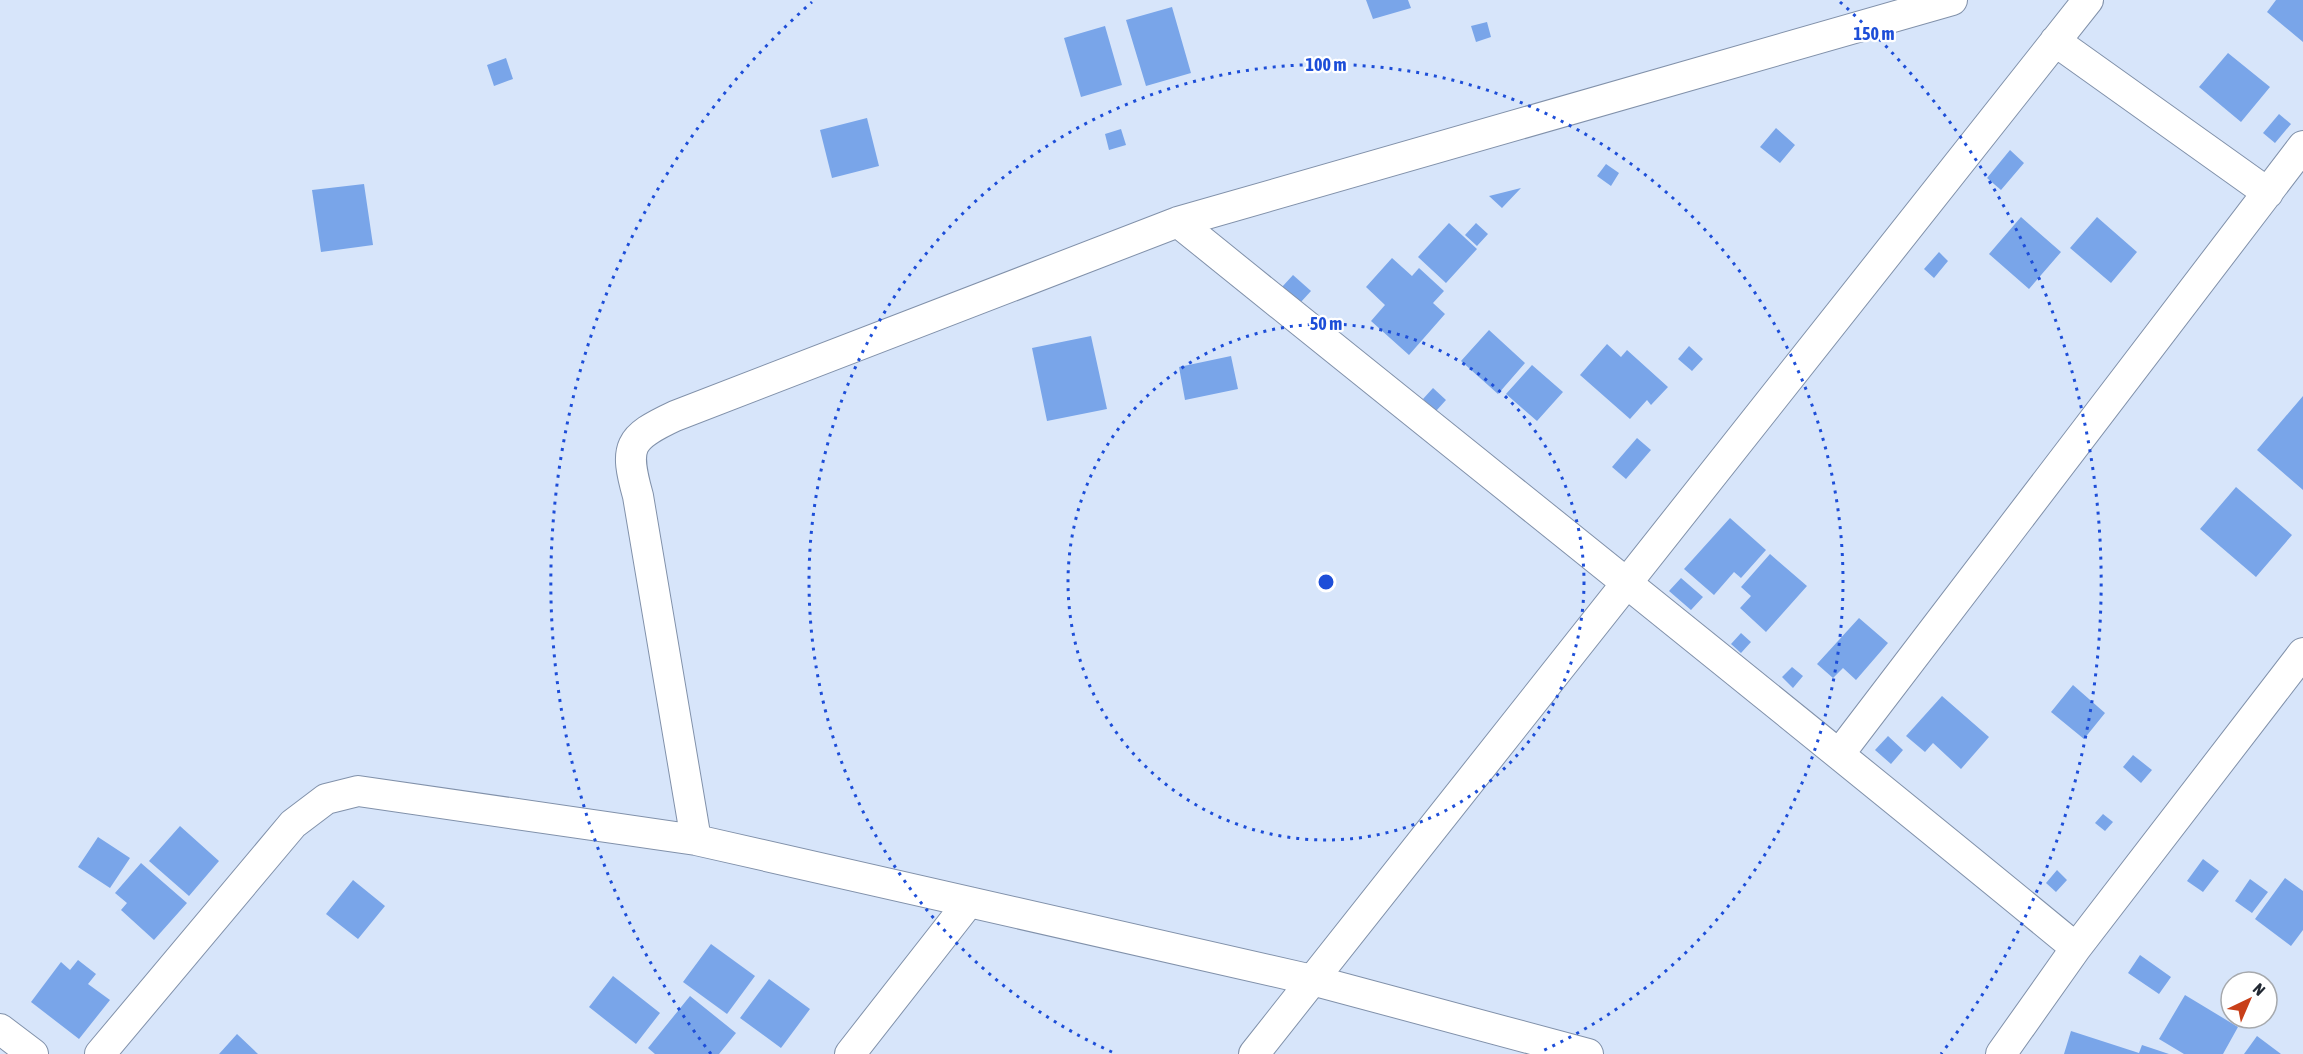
<svg xmlns="http://www.w3.org/2000/svg" width="2303" height="1054" viewBox="0 0 2303 1054" font-family="'Asap Condensed',sans-serif">
  <style>
    .building { fill: #79a5e9 }
    .lines { fill: none; stroke-linecap: round; stroke-linejoin: round }
    .minor-casing { stroke: #8191aa; stroke-width: 32 }
    .minor { stroke: #fff; stroke-width: 30 }
    .ring { fill: none; stroke: #1d4ed8; stroke-width: 3; stroke-dasharray: 3 6 }
    .centre { fill: #1d4ed8; stroke: #fff; stroke-width: 3 }
    .ring-label { font-size: 18px; text-anchor: middle; font-weight: bold; fill: #1d4ed8; stroke: #fff; stroke-width: 4.5; stroke-linejoin: round; paint-order: stroke }
  </style>
  <rect width="100%" height="100%" fill="#d7e5fa"/>
  <path class="building" d="M 1366,0 L 1408,0 L 1411,8 L 1373,19 Z
    M 2276,0 L 2303,0 L 2303,42 L 2267,12 Z
    M 1172,7 L 1191,73 L 1146,86 L 1126,20 Z
    M 1487,22 L 1491,37 L 1476,42 L 1471,26 Z
    M 1105,26 L 1122,85 L 1081,97 L 1064,38 Z
    M 2228,53 L 2270,87 L 2241,122 L 2199,87 Z
    M 506,58 L 513,79 L 494,86 L 487,65 Z
    M 2279,114 L 2291,124 L 2275,143 L 2263,133 Z
    M 867,118 L 879,166 L 832,178 L 820,130 Z
    M 1776,128 L 1795,145 L 1780,163 L 1760,147 Z
    M 1121,129 L 1126,145 L 1109,150 L 1105,134 Z
    M 2010,150 L 2024,163 L 2001,190 L 1987,178 Z
    M 1606,164 L 1619,173 L 1611,186 L 1597,176 Z
    M 364,184 L 373,245 L 321,252 L 312,190 Z
    M 1521,188 L 1502,208 L 1489,196 Z
    M 2021,217 L 2061,252 L 2029,289 L 1989,254 Z
    M 2097,217 L 2137,252 L 2111,283 L 2070,248 Z
    M 1449,223 L 1477,249 L 1446,283 L 1418,257 Z
    M 1476,223 L 1488,234 L 1477,246 L 1465,235 Z
    M 1939,252 L 1948,261 L 1934,278 L 1924,269 Z
    M 1392,258 L 1412,276 L 1419,268 L 1444,291 L 1433,303 L 1445,314 L 1409,355 L 1371,321 L 1385,305 L 1366,287 Z
    M 1293,275 L 1311,291 L 1300,303 L 1282,287 Z
    M 1489,330 L 1525,363 L 1498,394 L 1461,361 Z
    M 1091,336 L 1107,409 L 1047,421 L 1032,348 Z
    M 1607,344 L 1621,357 L 1627,350 L 1668,387 L 1651,405 L 1647,400 L 1630,419 L 1580,375 Z
    M 1689,346 L 1703,359 L 1692,371 L 1678,359 Z
    M 1231,356 L 1238,389 L 1185,400 L 1179,367 Z
    M 1532,365 L 1563,392 L 1537,421 L 1506,394 Z
    M 1433,388 L 1446,400 L 1436,411 L 1423,399 Z
    M 2303,396 L 2303,490 L 2257,450 Z
    M 1637,438 L 1651,450 L 1626,479 L 1612,467 Z
    M 2236,487 L 2292,535 L 2256,577 L 2200,529 Z
    M 1730,518 L 1766,550 L 1741,578 L 1734,572 L 1714,595 L 1684,569 Z
    M 1770,554 L 1807,586 L 1766,632 L 1740,608 L 1751,596 L 1741,587 Z
    M 1681,578 L 1703,597 L 1691,610 L 1669,591 Z
    M 1859,618 L 1888,643 L 1856,680 L 1843,668 L 1833,678 L 1817,664 Z
    M 1741,633 L 1751,642 L 1741,653 L 1731,644 Z
    M 1792,667 L 1803,676 L 1793,688 L 1782,677 Z
    M 2073,685 L 2105,713 L 2084,739 L 2051,712 Z
    M 1942,696 L 1989,737 L 1961,769 L 1933,743 L 1925,752 L 1906,736 Z
    M 1888,736 L 1903,750 L 1891,764 L 1875,750 Z
    M 2133,755 L 2152,770 L 2141,783 L 2123,767 Z
    M 2103,814 L 2113,822 L 2105,831 L 2095,823 Z
    M 180,826 L 219,861 L 189,896 L 149,861 Z
    M 98,837 L 130,858 L 110,888 L 78,867 Z
    M 2203,859 L 2219,871 L 2203,892 L 2187,881 Z
    M 141,863 L 187,903 L 154,940 L 121,910 L 127,903 L 115,893 Z
    M 2057,870 L 2067,880 L 2056,892 L 2046,883 Z
    M 2285,878 L 2303,891 L 2303,930 L 2291,946 L 2255,919 Z
    M 2250,879 L 2268,892 L 2252,913 L 2235,901 Z
    M 353,880 L 385,906 L 358,939 L 326,914 Z
    M 711,944 L 755,976 L 727,1014 L 683,982 Z
    M 2140,955 L 2171,977 L 2159,994 L 2128,973 Z
    M 78,960 L 96,974 L 88,984 L 110,1000 L 79,1039 L 31,1002 L 61,962 L 70,970 Z
    M 613,976 L 660,1013 L 636,1044 L 589,1007 Z
    M 769,979 L 810,1009 L 781,1048 L 740,1018 Z
    M 2185,995 L 2238,1027 L 2223,1054 L 2184,1054 L 2159,1039 Z
    M 690,996 L 736,1033 L 719,1054 L 655,1054 L 648,1048 Z
    M 2071,1031 L 2139,1053 L 2142,1045 L 2169,1054 L 2064,1054 Z
    M 237,1034 L 258,1054 L 219,1054 Z
    M 2257,1036 L 2281,1054 L 2244,1054 Z"/>
  <g class="lines">
    <g class="minor-casing">
      <path id="minor" d="M 2055,41 L 2268,193
        M 1178,222 C 1477,464 1779,703 2076,948
        M 1840,753 L 2303,146
        M 696,840 L 638,496 C 624,446 628,438 675,416 L 1178,222 L 1952,0
        M 0,1029 L 33,1054
        M 100,1054 L 293,824 L 326,799 L 358,791 L 696,840 L 1312,980 L 1588,1054
        M 850,1054 L 969,902
        M 1254,1054 L 2088,0
        M 2001,1054 L 2076,948 L 2303,653"/>
    </g>
    <use href="#minor" class="minor"/>
  </g>
  <g class="ring">
    <circle cx="1326" cy="582" r="258"/>
    <path d="M1112 1052A517 517 0 1 1 1540 1052"/>
    <path d="M711 1054A775 775 0 0 1 812 2M1840 2A775 775 0 0 1 1941 1054"/>
  </g>
  <circle cx="1326" cy="582" r="9" class="centre"/>
  <g class="ring-label">
    <text x="1874" y="40">150 m</text>
    <text x="1326" y="71">100 m</text>
    <text x="1326" y="330">50 m</text>
  </g>
  <g transform="translate(2249 1000) rotate(44)"><circle r="28" fill="#ffffff" stroke="#a6a9ad" stroke-width="1.5"/>
  <path d="M0-4.5L10 22L0 15L-10 22Z" fill="#c83f19"/>
  <text y="-9" font-size="16" font-weight="bold" text-anchor="middle" fill="#212832">N</text>
  </g>
</svg>
